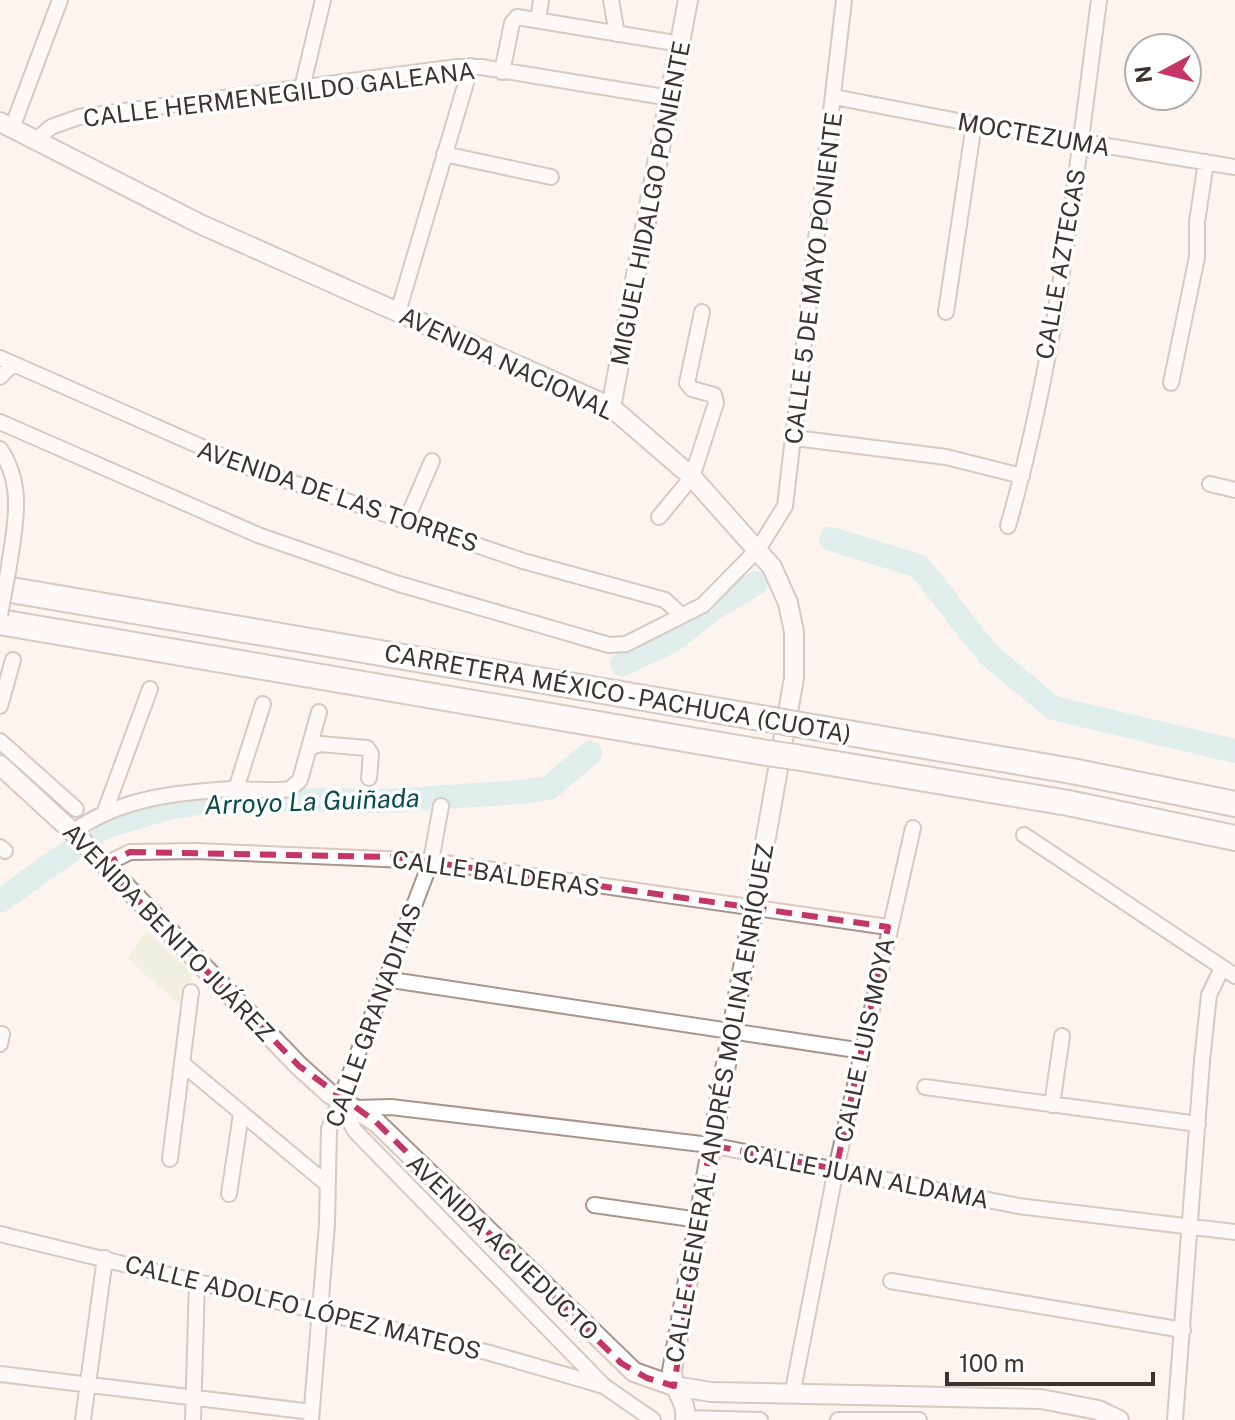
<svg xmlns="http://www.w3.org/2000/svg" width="1235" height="1420" viewBox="0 0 1235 1420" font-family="'Public Sans',sans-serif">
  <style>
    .green { fill: #e0ecd1 }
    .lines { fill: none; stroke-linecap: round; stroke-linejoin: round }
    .river { stroke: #bae7e6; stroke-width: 24 }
    .street-casing { stroke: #a9958a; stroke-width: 18 }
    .secondary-casing { stroke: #a9958a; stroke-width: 22 }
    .highway-casing { stroke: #a9958a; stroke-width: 28 }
    .street { stroke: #fff; stroke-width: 14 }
    .secondary { stroke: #fff; stroke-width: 18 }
    .highway { stroke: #fff; stroke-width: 24 }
    .street-bridge-casing { stroke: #a9958a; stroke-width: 18; stroke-linecap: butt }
    .highway-bridge-casing { stroke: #a9958a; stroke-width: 28; stroke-linecap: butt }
    .street-bridge { stroke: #fff; stroke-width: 14 }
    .highway-bridge { stroke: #fff; stroke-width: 24 }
    .marked { fill: none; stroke: #c33667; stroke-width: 6; stroke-dasharray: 16 10; stroke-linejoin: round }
    .labels { text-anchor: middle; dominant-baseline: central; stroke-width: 7; stroke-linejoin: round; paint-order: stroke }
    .street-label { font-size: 24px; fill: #3b332e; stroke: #fff }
    .water-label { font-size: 26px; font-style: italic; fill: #094c4c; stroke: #fff }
  </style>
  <rect width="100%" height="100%" fill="#fdf4ef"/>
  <path class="green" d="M 147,931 L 192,973 L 183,1008 L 127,958 Z"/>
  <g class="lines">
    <path class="river" d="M 831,539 L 919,566 L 988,654 L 1053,708 L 1235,751
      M 622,664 L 672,641 L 713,609 L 756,583
      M 0,901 L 104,827 L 168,808 L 224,799 L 385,801 L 520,792 L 549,788 L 590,753"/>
    <g class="street-casing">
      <path id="street" d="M 611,0 L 617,34
        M 538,20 L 541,0
        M 502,72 L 512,23 L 517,17 L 681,44
        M 302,88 L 323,0
        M 834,97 L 974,124 L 1235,167
        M 12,128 L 60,0
        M 35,141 L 51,127 L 79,117 L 457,67 L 481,67 L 670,98
        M 444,154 L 551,177
        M 398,312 L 471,66
        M 946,312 L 974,124
        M 0,358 L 247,467 L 523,561 L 665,600 L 680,614
        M 0,377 L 13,364
        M 1171,383 L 1197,257 L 1197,222 L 1206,162
        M 0,422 L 258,535 L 399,584 L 609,645 L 626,644 L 703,605 L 759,548 L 785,506 L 844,0
        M 795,438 L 946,457 L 1022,476
        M 0,449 C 25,486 15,525 9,566
        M 1210,484 L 1235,490
        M 659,517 L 692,477 L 716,403 L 714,395 L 692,389 L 687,383 L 702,312
        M 406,521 L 432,461
        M 1008,526 C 1057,356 1076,175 1099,0
        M 0,706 L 13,660
        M 0,741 L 76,809
        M 312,747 L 320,744 L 367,748 L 371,754 L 369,778
        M 236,789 L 263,704
        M 105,811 L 150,689
        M 73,832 C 119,798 178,792 234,789 C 253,789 272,792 290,789 L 300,780 L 319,712
        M 1024,835 L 1235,976
        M 0,847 L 5,851
        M 104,865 L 130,852 L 196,851 L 431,861 L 888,927
        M 385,979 L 863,1051
        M 0,1044 L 2,1034
        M 184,1065 L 327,1184
        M 925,1087 L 1198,1124
        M 338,1099 L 355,1131 L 604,1386 L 653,1420
        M 1052,1105 L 1062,1036
        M 354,1108 L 391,1107 L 710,1145 L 1018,1206 L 1235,1232
        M 170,1159 L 191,992
        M 229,1194 L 241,1114
        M 594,1205 L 699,1220
        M 0,1234 L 490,1353 L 604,1386
        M 891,1281 L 1183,1330
        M 0,1374 L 312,1412
        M 792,1395 L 836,1169 L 913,828
        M 685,1418 L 760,1420
        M 83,1420 L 105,1258
        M 193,1420 L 197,1281
        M 311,1420 L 327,1224 L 329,1129 L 431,861 L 441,806
        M 838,1420 L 919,1420
        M 1175,1420 L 1202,1061 L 1209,995 L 1222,968"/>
    </g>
    <g class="secondary-casing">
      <path id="secondary" d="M 0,122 L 200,224 L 611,407 L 692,477 L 772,567 L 788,603 L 794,632 L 794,678 L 672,1371 C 672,1390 688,1400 685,1420
        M 611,407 L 688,0
        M 0,765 L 76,835 L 299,1066 L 330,1094 L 376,1122 L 634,1372 L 674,1386 L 711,1392 L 1041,1399 L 1098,1410 L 1119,1420"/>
    </g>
    <g class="highway-casing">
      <path id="highway" d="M 0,588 L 773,720
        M 0,622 L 767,753
        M 801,725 L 1072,771 L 1235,804
        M 795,757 L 1068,803 L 1235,838"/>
    </g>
    <use href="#street" class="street"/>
    <use href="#secondary" class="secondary"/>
    <use href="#highway" class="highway"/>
    <g class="street-bridge-casing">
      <path id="street-bridge" d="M 0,615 L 9,566"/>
    </g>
    <g class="highway-bridge-casing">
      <path id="highway-bridge" d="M 773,720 L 801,725
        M 767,753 L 795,757"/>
    </g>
    <use href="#street-bridge" class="street-bridge"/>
    <use href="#highway-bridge" class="highway-bridge"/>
  </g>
  <path d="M0 0H1235V1420H0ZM 130,852 L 395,857 L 888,927 L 836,1169 L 710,1145 L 674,1386 L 647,1378 L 621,1363 L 376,1122 L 299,1066 L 104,865 Z" fill="#fdf4ef" fill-opacity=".55" fill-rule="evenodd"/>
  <path class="marked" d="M 130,852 L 395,857 L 888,927 L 836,1169 L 710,1145 L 674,1386 L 647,1378 L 621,1363 L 376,1122 L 299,1066 L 104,865 Z"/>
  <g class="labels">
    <g class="street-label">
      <text transform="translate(279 94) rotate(-7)">CALLE HERMENEGILDO GALEANA</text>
      <text transform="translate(1034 134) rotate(10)">MOCTEZUMA</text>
      <text transform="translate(650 203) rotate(-79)">MIGUEL HIDALGO PONIENTE</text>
      <text transform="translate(1060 264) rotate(-80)">CALLE AZTECAS</text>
      <text transform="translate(813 278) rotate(-83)">CALLE 5 DE MAYO PONIENTE</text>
      <text transform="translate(507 363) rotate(25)">AVENIDA NACIONAL</text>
      <text transform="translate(338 496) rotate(19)">AVENIDA DE LAS TORRES</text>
      <text transform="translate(618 693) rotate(10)">CARRETERA MÉXICO - PACHUCA (CUOTA)</text>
      <text transform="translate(496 873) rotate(8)">CALLE BALDERAS</text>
      <text transform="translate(169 932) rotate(46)">AVENIDA BENITO JUÁREZ</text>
      <text transform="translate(373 1015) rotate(-70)">CALLE GRANADITAS</text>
      <text transform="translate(864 1040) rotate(-78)">CALLE LUIS MOYA</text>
      <text transform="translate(719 1103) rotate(-80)">CALLE GENERAL ANDRÉS MOLINA ENRÍQUEZ</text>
      <text transform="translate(866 1176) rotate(11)">CALLE JUAN ALDAMA</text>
      <text transform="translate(503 1247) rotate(44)">AVENIDA ACUEDUCTO</text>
      <text transform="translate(303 1307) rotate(14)">CALLE ADOLFO LÓPEZ MATEOS</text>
    </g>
    <g class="water-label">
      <text transform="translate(312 801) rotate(-2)">Arroyo La Guiñada</text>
    </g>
  </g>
  <g transform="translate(1163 72) rotate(263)"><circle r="38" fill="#ffffff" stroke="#b1adab" stroke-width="2"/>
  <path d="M0-6L14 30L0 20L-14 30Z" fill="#c33667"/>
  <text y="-12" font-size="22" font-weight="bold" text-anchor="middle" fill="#3b332e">N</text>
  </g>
  <path d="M947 1372v12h206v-12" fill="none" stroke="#3b332e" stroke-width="4"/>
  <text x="959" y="1372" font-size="24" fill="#3b332e" stroke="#ffffff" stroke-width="6" paint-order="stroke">100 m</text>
</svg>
